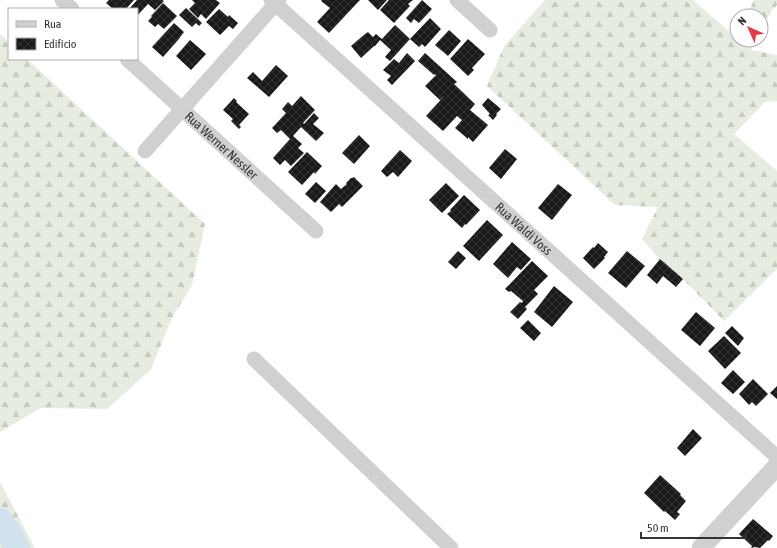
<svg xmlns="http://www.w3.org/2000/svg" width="777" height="548" viewBox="0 0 777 548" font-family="'Asap Condensed',sans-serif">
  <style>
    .forest { fill: url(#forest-firs) }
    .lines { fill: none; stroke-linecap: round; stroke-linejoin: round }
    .river { stroke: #cfe2ee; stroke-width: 25 }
    .building { fill: url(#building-cross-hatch) }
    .minor { stroke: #d0d0d0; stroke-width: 15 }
    .tertiary { stroke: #d0d0d0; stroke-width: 19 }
    .labels { text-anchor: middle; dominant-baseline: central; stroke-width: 4; stroke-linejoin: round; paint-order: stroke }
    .street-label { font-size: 13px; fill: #333; stroke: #fff }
  </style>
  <defs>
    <pattern id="forest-firs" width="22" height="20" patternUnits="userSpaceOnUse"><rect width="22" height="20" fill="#e6ecdf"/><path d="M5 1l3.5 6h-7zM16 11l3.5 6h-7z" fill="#c6cbc0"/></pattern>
    <pattern id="building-cross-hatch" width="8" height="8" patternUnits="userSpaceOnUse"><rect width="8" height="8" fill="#1a1a1a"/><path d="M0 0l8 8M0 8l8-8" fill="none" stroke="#333"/></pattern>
  </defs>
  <rect width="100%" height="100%" fill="#fff"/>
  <path class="forest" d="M 545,0 L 693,0 L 737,38 L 737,40 L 756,40 L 751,50 L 777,55 L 777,101 L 765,102 L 734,134 L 777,171 L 777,269 L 724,321 L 683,279 L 660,259 L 642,239 L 658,207 L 615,205 L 487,86 L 504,46 Z
    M 754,0 L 777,0 L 777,5 L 772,10 L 761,31 L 761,16 L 747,16 Z
    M 0,34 L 9,42 L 9,59 L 27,59 L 205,224 L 192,285 L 172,318 L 151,369 L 107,409 L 41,408 L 0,432 Z
    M 0,482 L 35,548 L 0,548 Z"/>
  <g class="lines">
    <path class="river" d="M 0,520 L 9,532 L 17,548"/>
  </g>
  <path class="building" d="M 109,0 L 134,0 L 126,9 L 113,9 L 106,3 Z
    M 137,0 L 162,0 L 164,1 L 155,10 L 148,4 L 137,16 L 137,9 L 129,9 Z
    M 192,0 L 216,0 L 220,3 L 206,19 L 201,14 L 198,18 L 189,9 L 195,3 Z
    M 322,0 L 360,0 L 329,33 L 317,22 L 330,8 L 321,1 Z
    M 368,0 L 387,0 L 378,10 Z
    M 389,0 L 413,0 L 408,4 L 410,6 L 394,23 L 380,10 Z
    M 422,0 L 432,9 L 419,23 L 414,19 L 411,23 L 406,18 Z
    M 163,3 L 177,16 L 164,29 L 158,24 L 155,27 L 148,21 L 152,17 L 151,16 Z
    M 186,8 L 202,23 L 199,26 L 196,23 L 192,27 L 179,15 Z
    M 219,9 L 228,17 L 229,15 L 238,23 L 233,29 L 229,26 L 220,35 L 206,22 Z
    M 430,18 L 441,29 L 425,47 L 422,44 L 419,47 L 410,39 L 390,61 L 385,57 L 391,50 L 380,40 L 375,46 L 374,46 L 361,58 L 351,46 L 365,34 L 368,32 L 373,37 L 376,34 L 382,39 L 395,25 L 410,39 Z
    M 174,23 L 184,32 L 178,40 L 163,57 L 152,47 Z
    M 449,30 L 461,41 L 448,56 L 435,45 Z
    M 468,39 L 485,54 L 472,68 L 474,70 L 468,76 L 450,59 Z
    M 190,40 L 206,54 L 191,70 L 176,56 Z
    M 407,53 L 415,61 L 392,85 L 387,80 L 391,76 L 383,70 L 394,59 L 399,63 Z
    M 425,53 L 457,82 L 454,84 L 475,104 L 470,110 L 488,125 L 473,142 L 468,137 L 468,139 L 455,128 L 462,120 L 457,116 L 443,131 L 426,116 L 446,94 L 440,100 L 425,86 L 436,75 L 435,74 L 434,75 L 418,61 Z
    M 276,65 L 288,76 L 269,97 L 247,78 L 253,72 L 262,81 Z
    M 301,96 L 315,110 L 303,123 L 304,124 L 314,113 L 319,118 L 313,124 L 324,133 L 316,141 L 301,127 L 293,136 L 302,144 L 298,148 L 304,153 L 291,166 L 285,160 L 280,165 L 273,158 L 290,139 L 281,130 L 277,133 L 272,128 L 286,113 L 282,109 L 288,102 L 292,106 Z
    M 234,98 L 237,101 L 236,102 L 249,114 L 239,125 L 241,127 L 239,129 L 231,121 L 233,119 L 223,110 Z
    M 488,98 L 501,109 L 496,114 L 497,115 L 493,120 L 488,115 L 490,114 L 482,105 Z
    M 359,135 L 370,146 L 354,164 L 342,153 Z
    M 505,149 L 517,159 L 501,179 L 489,168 Z
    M 400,150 L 412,161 L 398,177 L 393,172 L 387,177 L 381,171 Z
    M 307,152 L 322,166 L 315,174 L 314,172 L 302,185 L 288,172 Z
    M 354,177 L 363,186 L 342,207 L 339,204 L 331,212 L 320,202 L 336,184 L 341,189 L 347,184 L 346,183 L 351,178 L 352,178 Z
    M 316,182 L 326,191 L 315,203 L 305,194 Z
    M 446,183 L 459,196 L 442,213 L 429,200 Z
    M 558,184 L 572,195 L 552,220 L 538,208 Z
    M 464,195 L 480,210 L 466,225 L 465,224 L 462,228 L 447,214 L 451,211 L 450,210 Z
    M 487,220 L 503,235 L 479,261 L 463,246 Z
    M 512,242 L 531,259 L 521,270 L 517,267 L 508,278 L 493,264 Z
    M 598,243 L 608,252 L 604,257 L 605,258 L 594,269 L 583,258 L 593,247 L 594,248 Z
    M 458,251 L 466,258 L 456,269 L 448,262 Z
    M 627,251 L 645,266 L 626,288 L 608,273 Z
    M 660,259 L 683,279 L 676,287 L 663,276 L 657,284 L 647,275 Z
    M 532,261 L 548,276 L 534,290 L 538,294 L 525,307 L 527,309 L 518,319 L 510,312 L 520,302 L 522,303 L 523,301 L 511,291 L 509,292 L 505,289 Z
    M 554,286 L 573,302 L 552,327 L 534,312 Z
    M 696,312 L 715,328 L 700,346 L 681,330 Z
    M 528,320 L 541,333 L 534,341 L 520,328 Z
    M 732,326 L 744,338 L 738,346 L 725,333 Z
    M 724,336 L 741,353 L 725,369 L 708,351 Z
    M 733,370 L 745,382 L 733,394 L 721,383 Z
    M 753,379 L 768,394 L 756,406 L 752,402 L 749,405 L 739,394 Z
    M 777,386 L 777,399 L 770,393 Z
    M 693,429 L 702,438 L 685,456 L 677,448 Z
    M 660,475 L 681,494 L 680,495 L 686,501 L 677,512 L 680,514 L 675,520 L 665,511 L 664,512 L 644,493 Z
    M 753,519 L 773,536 L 769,541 L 768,540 L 760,548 L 755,547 L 751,548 L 752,546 L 739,534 Z"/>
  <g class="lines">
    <g class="minor">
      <path d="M 62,0 L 72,9"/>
      <path id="s1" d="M 271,0 L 777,457"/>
      <path d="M 457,0 L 490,30"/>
      <path id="s2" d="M 127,59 L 316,231"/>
      <path d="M 145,151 L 279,0"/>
      <path d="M 254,359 L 451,548"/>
    </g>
    <path class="tertiary" d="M 701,548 L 777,466"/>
  </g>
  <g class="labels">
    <g class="street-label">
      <text stroke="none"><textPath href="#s2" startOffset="128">Rua Werner Nessler</textPath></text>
      <text stroke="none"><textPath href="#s1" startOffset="341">Rua Waldi Voss</textPath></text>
    </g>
  </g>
  <rect x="8" y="8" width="130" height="52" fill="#ffffff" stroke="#adadad"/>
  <rect x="16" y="21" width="20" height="6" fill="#d0d0d0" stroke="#adadad"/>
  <text x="44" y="28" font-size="12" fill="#333333">Rua</text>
  <rect x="16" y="38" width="20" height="12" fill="url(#building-cross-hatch)" stroke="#adadad"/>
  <text x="44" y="48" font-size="12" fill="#333333">Edifício</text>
  <g transform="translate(749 28) rotate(315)"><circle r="19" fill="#ffffff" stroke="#adadad"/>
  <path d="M0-3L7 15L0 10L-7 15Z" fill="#e63946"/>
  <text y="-6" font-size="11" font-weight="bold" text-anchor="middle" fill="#333333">N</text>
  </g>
  <path d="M641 532v6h105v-6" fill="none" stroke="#333333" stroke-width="2"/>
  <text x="647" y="532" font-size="12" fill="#333333" stroke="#ffffff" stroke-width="3" paint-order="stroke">50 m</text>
</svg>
